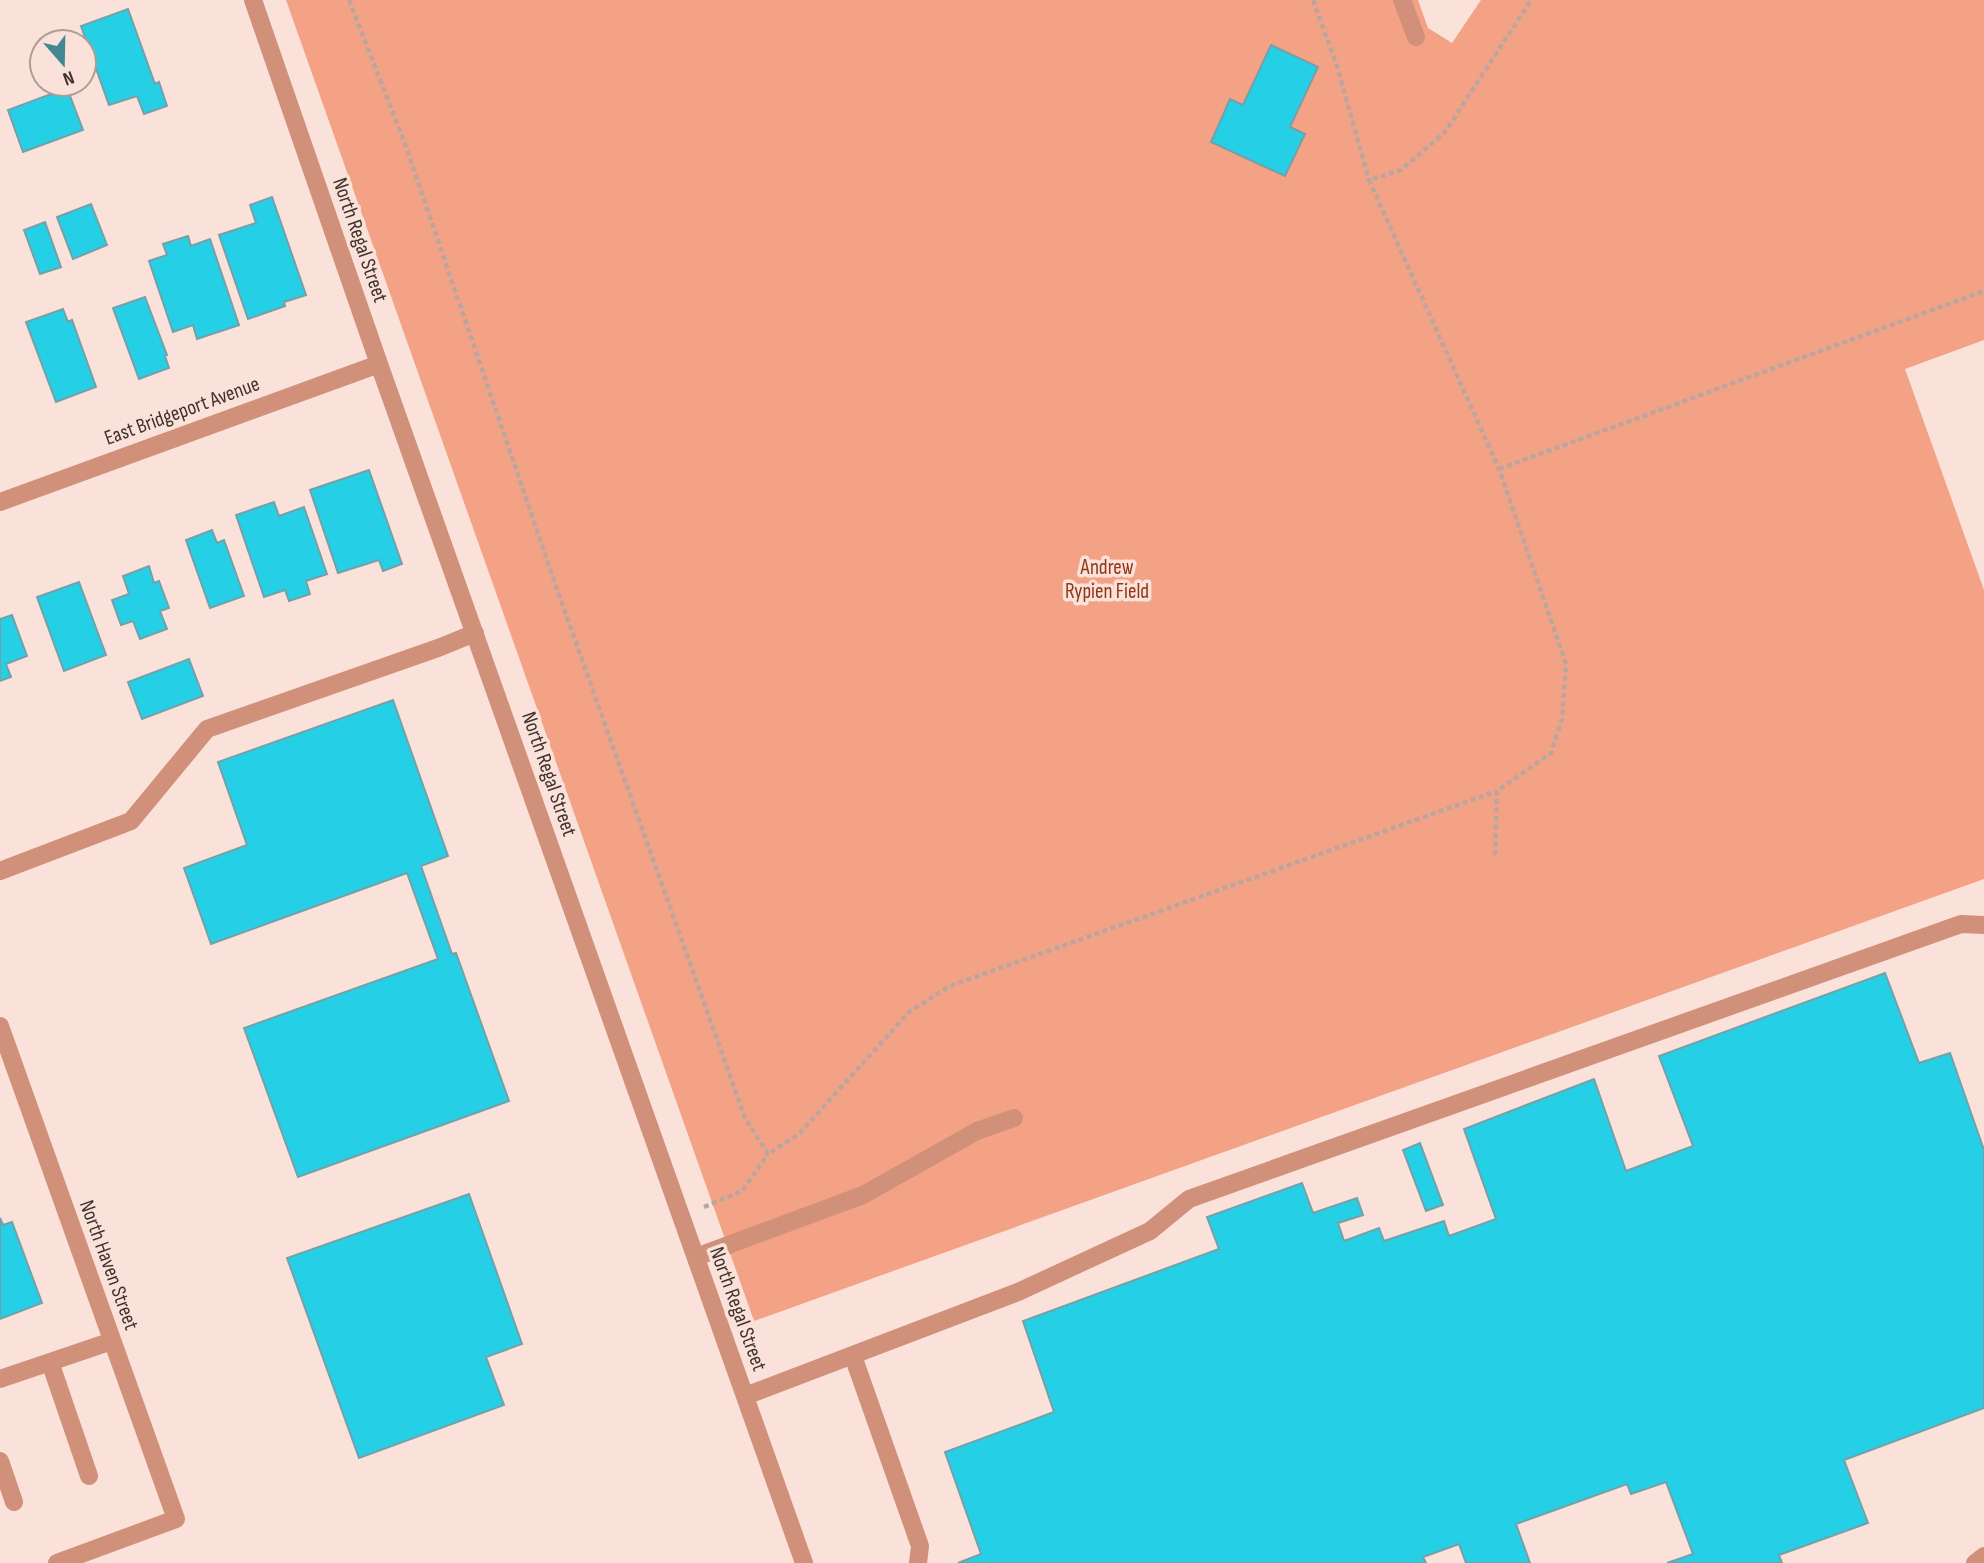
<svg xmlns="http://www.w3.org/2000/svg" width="1984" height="1563" viewBox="0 0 1984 1563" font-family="'Sofia Sans Condensed',sans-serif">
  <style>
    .green { fill: #f4a285 }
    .building { fill: #25cfe5; stroke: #76a0a7; stroke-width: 2 }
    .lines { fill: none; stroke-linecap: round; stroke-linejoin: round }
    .path { stroke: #bba69f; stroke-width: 4.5; stroke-dasharray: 5 3.5; stroke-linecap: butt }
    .minor { stroke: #d19079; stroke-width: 18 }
    .labels { text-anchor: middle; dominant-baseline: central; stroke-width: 7; stroke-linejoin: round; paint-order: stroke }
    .street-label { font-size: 21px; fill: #40322c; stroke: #fae2da }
    .park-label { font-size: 21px; fill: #8f3713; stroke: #fae2da }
  </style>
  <rect width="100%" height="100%" fill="#fae2da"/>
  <path class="green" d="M 286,0 L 1418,0 L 1428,28 L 1452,43 L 1481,0 L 1984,0 L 1984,340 L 1905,369 L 1984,590 L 1984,879 L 754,1321 Z"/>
  <path class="building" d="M 128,9 L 155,84 L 159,82 L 167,106 L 144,114 L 137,96 L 109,105 L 81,26 Z
    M 1271,45 L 1318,67 L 1290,127 L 1305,134 L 1285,176 L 1211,142 L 1230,99 L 1243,105 Z
    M 67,88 L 83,130 L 23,152 L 8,110 Z
    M 272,197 L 306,295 L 284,302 L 285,306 L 248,319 L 219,235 L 256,223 L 250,205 Z
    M 91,204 L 107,245 L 73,259 L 57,217 Z
    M 45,222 L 61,267 L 40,274 L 24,230 Z
    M 188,236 L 191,246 L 210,239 L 239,325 L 197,339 L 193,325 L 173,332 L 149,261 L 167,255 L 163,244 Z
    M 145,297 L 167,355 L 165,356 L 169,368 L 139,379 L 113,308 Z
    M 63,309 L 68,322 L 72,320 L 96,387 L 56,402 L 26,322 Z
    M 369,470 L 402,564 L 383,571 L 379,560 L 338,573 L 310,490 Z
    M 274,502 L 279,516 L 304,507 L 327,574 L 306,581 L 310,594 L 289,601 L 285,590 L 264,597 L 236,515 Z
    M 212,530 L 217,543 L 224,540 L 244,596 L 210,608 L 186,540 Z
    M 149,566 L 154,583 L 159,581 L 169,608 L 160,611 L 167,629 L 140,639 L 133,621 L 121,625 L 112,600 L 129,594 L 123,576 Z
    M 79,582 L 106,655 L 64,671 L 37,597 Z
    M 12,615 L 27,656 L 6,664 L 11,677 L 0,681 L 0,619 Z
    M 189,659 L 203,696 L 142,719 L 128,682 Z
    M 393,700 L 448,856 L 421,866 L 452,954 L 456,953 L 509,1101 L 298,1177 L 244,1028 L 438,959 L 407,873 L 211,944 L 184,868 L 247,845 L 218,762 Z
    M 1885,973 L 1919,1063 L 1950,1053 L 1984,1150 L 1984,1408 L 1844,1460 L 1868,1523 L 1779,1555 L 1782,1563 L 1667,1563 L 1693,1554 L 1666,1482 L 1631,1494 L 1627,1484 L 1516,1524 L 1530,1563 L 1466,1563 L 1459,1544 L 1423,1557 L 1426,1563 L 958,1563 L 981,1554 L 945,1452 L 1054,1412 L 1023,1321 L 1219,1249 L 1207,1217 L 1302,1183 L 1313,1213 L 1357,1198 L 1363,1215 L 1338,1223 L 1344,1241 L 1379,1228 L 1384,1241 L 1444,1221 L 1449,1236 L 1496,1219 L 1464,1129 L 1594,1079 L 1626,1171 L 1693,1146 L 1659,1056 Z
    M 1420,1143 L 1443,1205 L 1426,1211 L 1403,1150 Z
    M 469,1194 L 522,1344 L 486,1357 L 504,1405 L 359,1458 L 287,1258 Z
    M 0,1218 L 3,1225 L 12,1222 L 42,1303 L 0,1319 Z"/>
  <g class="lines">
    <path class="path" d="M 349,0 L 404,141 L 558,592 L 745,1118 L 768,1154 L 800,1133 L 909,1012 L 950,986 L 1497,791
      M 1313,0 L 1337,66 L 1369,180
      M 1499,469 L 1984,291
      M 1495,855 L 1497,791 L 1551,753 L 1562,719 L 1566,664 L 1499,469 L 1369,180 L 1401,170 L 1445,132 L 1531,0
      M 704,1207 L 742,1191 L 768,1154"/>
    <path class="minor" d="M 253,0 L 379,364 L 804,1563
      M 1402,0 L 1416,37
      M 0,502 L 379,364
      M 0,871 L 131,821 L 207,729 L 438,648 L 475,633
      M 0,1026 L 176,1519 L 57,1563
      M 696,1257 L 863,1195 L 977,1131 L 1014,1118
      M 853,1356 L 920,1546 L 918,1563
      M 50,1362 L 89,1476
      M 0,1379 L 112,1341
      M 745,1396 L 1018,1292 L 1150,1231 L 1189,1199 L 1961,924 L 1984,925
      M 0,1461 L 14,1502
      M 1975,1563 L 1984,1556"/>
  </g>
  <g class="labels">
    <g class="street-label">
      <text transform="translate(360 240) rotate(71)">North Regal Street</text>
      <text transform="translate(182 411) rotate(-20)">East Bridgeport Avenue</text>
      <text transform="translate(549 774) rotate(71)">North Regal Street</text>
      <text transform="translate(109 1265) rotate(70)">North Haven Street</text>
      <text transform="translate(738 1309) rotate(70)">North Regal Street</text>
    </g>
    <g class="park-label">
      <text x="1107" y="567">Andrew<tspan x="1107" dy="24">Rypien Field</tspan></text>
    </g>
  </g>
  <g transform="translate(63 63) rotate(160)"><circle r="33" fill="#fae2da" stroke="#b09c94" stroke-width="2"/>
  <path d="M0-5L12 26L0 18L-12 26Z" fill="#428893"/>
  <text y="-10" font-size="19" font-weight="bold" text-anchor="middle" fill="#40322c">N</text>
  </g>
</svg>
